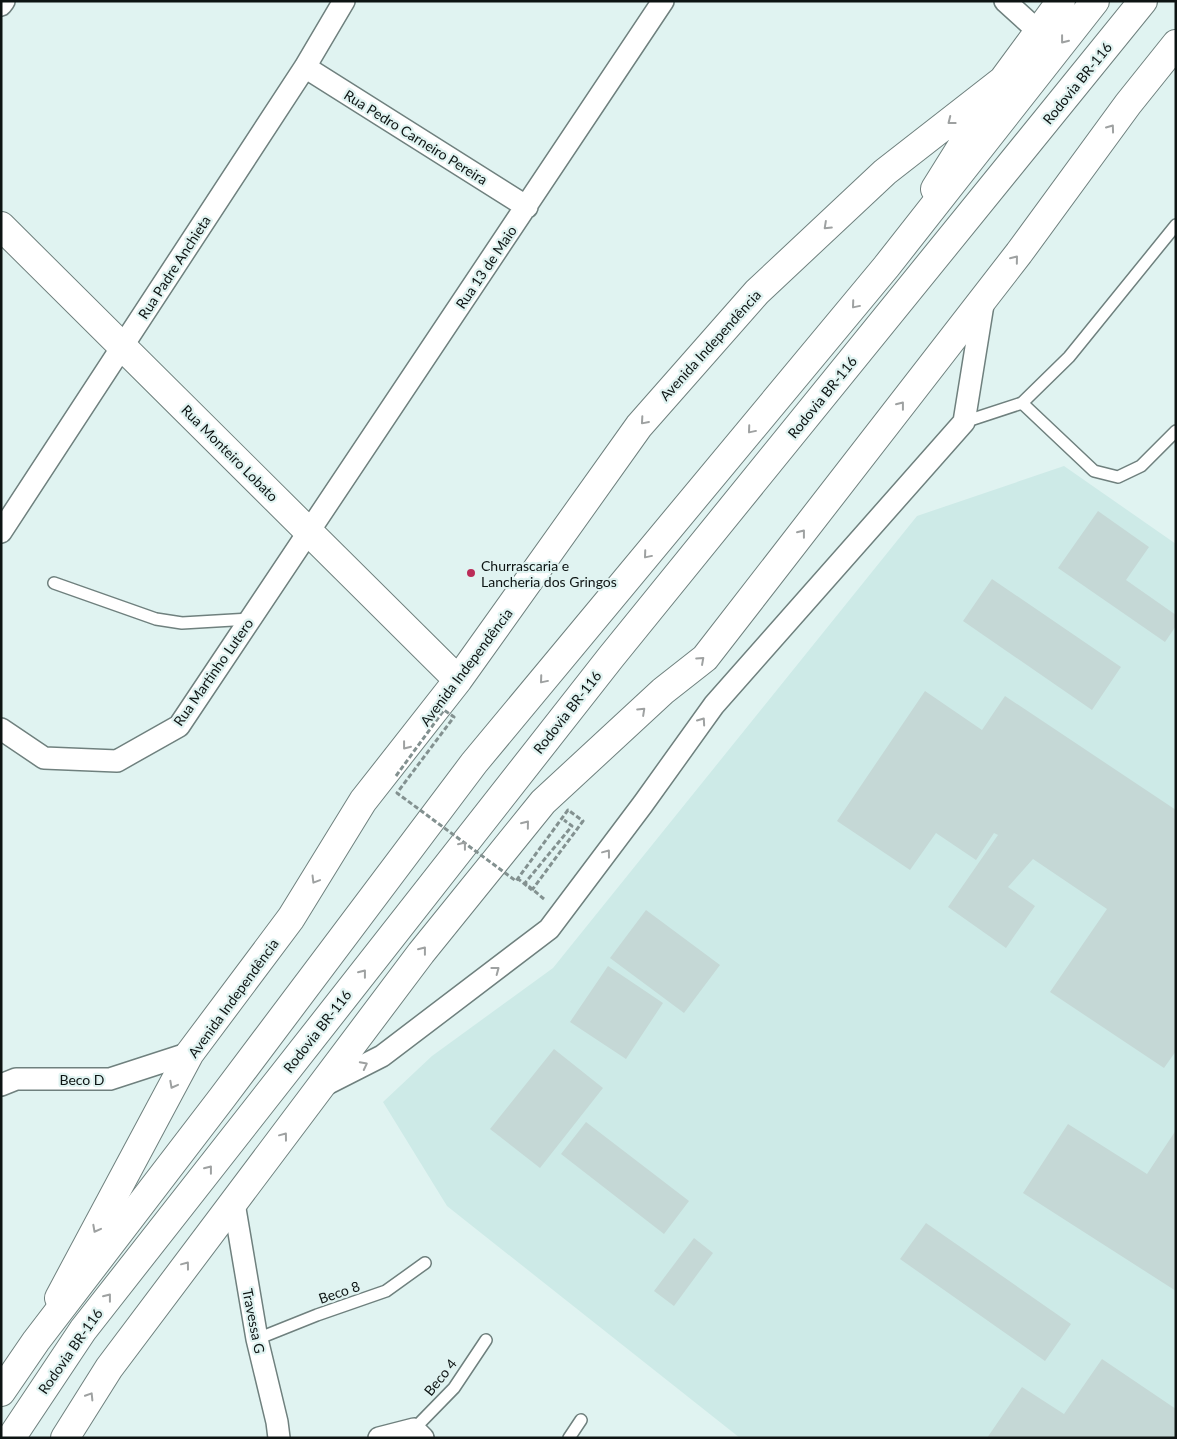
<svg xmlns="http://www.w3.org/2000/svg" width="1177" height="1439" viewBox="0 0 1177 1439" font-family="Lato,sans-serif">
  <style>
    .built { fill: #cdeae7 }
    .building { fill: #c5d8d6 }
    .lines { fill: none; stroke-linecap: round; stroke-linejoin: round }
    .lane-casing { stroke: #6f807e; stroke-width: 14 }
    .street-casing { stroke: #6f807e; stroke-width: 24 }
    .secondary-casing { stroke: #6f807e; stroke-width: 30 }
    .highway-casing { stroke: #6f807e; stroke-width: 30 }
    .path { stroke: #839190; stroke-width: 3; stroke-dasharray: 5 2.5; stroke-linecap: butt }
    .lane { stroke: #fff; stroke-width: 11 }
    .street { stroke: #fff; stroke-width: 21 }
    .secondary { stroke: #fff; stroke-width: 28 }
    .highway { stroke: #fff; stroke-width: 28 }
    .path-bridge { stroke: #839190; stroke-width: 3; stroke-dasharray: 5 2.5; stroke-linecap: butt }
    .oneway { stroke: #9ea1a1 }
    .poi-dot { fill: #bb2c58; stroke: #e0f3f1; stroke-width: 2 }
    .labels { text-anchor: middle; dominant-baseline: central; stroke-width: 4.5; stroke-linejoin: round; paint-order: stroke }
    .street-label { font-size: 14px; fill: #0d1413; stroke: #e0f3f1 }
    .poi-label { font-size: 14px; fill: #0d1413; stroke: #e0f3f1; text-anchor: start }
  </style>
  <rect width="100%" height="100%" fill="#e0f3f1"/>
  <path class="built" d="M 1064,466 L 1176,544 L 1176,1438 L 740,1438 L 447,1206 L 383,1102 L 432,1056 L 553,968 L 917,516 Z"/>
  <path class="building" d="M 1098,511 L 1149,547 L 1126,580 L 1176,615 L 1176,626 L 1165,642 L 1058,568 Z
    M 992,579 L 1121,667 L 1092,710 L 963,621 Z
    M 925,691 L 982,730 L 1005,696 L 1176,810 L 1176,1051 L 1164,1068 L 1050,992 L 1107,909 L 1033,859 L 1008,887 L 1035,906 L 1006,948 L 948,907 L 998,835 L 994,833 L 976,860 L 936,833 L 910,870 L 837,821 Z
    M 646,910 L 720,965 L 684,1013 L 610,958 Z
    M 608,966 L 663,1003 L 626,1059 L 570,1022 Z
    M 554,1049 L 603,1088 L 540,1168 L 490,1129 Z
    M 586,1122 L 689,1201 L 664,1234 L 561,1154 Z
    M 1068,1124 L 1147,1174 L 1176,1130 L 1176,1291 L 1023,1193 Z
    M 926,1223 L 1071,1324 L 1045,1361 L 900,1259 Z
    M 694,1238 L 713,1253 L 674,1306 L 654,1291 Z
    M 1102,1359 L 1176,1409 L 1176,1438 L 987,1438 L 1022,1387 L 1064,1414 Z"/>
  <g class="lines">
    <g class="lane-casing">
      <path id="lane" d="M 1022,403 L 1094,471 L 1118,477 L 1141,466 L 1176,431
        M 964,422 L 1022,403 L 1069,357 L 1176,225
        M 54,583 L 156,619 L 182,623 L 250,619
        M 257,1339 L 317,1315 L 386,1291 L 425,1263
        M 414,1429 L 454,1388 L 486,1340
        M 569,1438 L 581,1420"/>
    </g>
    <g class="street-casing">
      <path id="street" d="M 1005,1 L 1038,31
        M 1,5 L 4,1
        M 305,67 L 527,207
        M 1,532 L 305,67 L 344,1
        M 1,729 L 44,758 L 117,761 L 179,726 L 663,1
        M 1,1085 L 16,1079 L 110,1079 L 190,1053
        M 321,1087 L 382,1056 L 549,929 L 643,804 L 714,705 L 964,422 L 984,298
        M 234,1203 L 257,1339 L 277,1422 L 279,1438
        M 379,1438 L 414,1429 L 423,1438"/>
    </g>
    <g class="secondary-casing">
      <path id="secondary" d="M 935,189 L 1003,80 L 1061,1
        M 1,226 L 458,680
        M 59,1298 L 190,1053 L 291,918 L 363,801 L 458,680 L 639,426 L 757,292 L 885,172 L 1003,80
        M 65,1438 L 109,1368 L 421,953 L 543,802 L 663,691 L 705,658 L 1019,253 L 1128,104 L 1176,44"/>
    </g>
    <g class="highway-casing">
      <path id="highway" d="M 1,1392 L 36,1341 L 222,1098 L 474,763 L 886,267 L 1095,1
        M 11,1438 L 83,1330 L 611,657 L 1143,1"/>
    </g>
    <path class="path" d="M 517,878 L 532,890
      M 544,899 L 525,883 L 572,826 L 564,820"/>
    <use href="#lane" class="lane"/>
    <use href="#street" class="street"/>
    <use href="#secondary" class="secondary"/>
    <use href="#highway" class="highway"/>
    <path class="path-bridge" d="M 396,776 L 444,710 L 454,717 L 397,793 L 516,881 L 568,810 L 583,821 L 532,890"/>
  </g>
  <defs><path id="oneway-chevron" d="M-2-3.5L2.5 0L-2 3.5" fill="none" stroke-width="1.6" stroke-linecap="round" stroke-linejoin="round" transform="scale(1.25)"/></defs>
  <g class="oneway">
    <use href="#oneway-chevron" transform="translate(1064 40) rotate(128)"/>
    <use href="#oneway-chevron" transform="translate(951 121) rotate(142)"/>
    <use href="#oneway-chevron" transform="translate(1111 128) rotate(-54)"/>
    <use href="#oneway-chevron" transform="translate(827 226) rotate(137)"/>
    <use href="#oneway-chevron" transform="translate(1015 259) rotate(-51)"/>
    <use href="#oneway-chevron" transform="translate(855 305) rotate(130)"/>
    <use href="#oneway-chevron" transform="translate(901 405) rotate(-52)"/>
    <use href="#oneway-chevron" transform="translate(644 421) rotate(131)"/>
    <use href="#oneway-chevron" transform="translate(751 430) rotate(130)"/>
    <use href="#oneway-chevron" transform="translate(802 533) rotate(-52)"/>
    <use href="#oneway-chevron" transform="translate(647 555) rotate(130)"/>
    <use href="#oneway-chevron" transform="translate(701 660) rotate(-42)"/>
    <use href="#oneway-chevron" transform="translate(543 680) rotate(130)"/>
    <use href="#oneway-chevron" transform="translate(642 711) rotate(-43)"/>
    <use href="#oneway-chevron" transform="translate(702 721) rotate(-55)"/>
    <use href="#oneway-chevron" transform="translate(406 746) rotate(128)"/>
    <use href="#oneway-chevron" transform="translate(526 824) rotate(-51)"/>
    <use href="#oneway-chevron" transform="translate(463 845) rotate(-52)"/>
    <use href="#oneway-chevron" transform="translate(607 853) rotate(-53)"/>
    <use href="#oneway-chevron" transform="translate(315 880) rotate(121)"/>
    <use href="#oneway-chevron" transform="translate(423 950) rotate(-52)"/>
    <use href="#oneway-chevron" transform="translate(496 970) rotate(-37)"/>
    <use href="#oneway-chevron" transform="translate(363 973) rotate(-52)"/>
    <use href="#oneway-chevron" transform="translate(364 1065) rotate(-27)"/>
    <use href="#oneway-chevron" transform="translate(173 1085) rotate(118)"/>
    <use href="#oneway-chevron" transform="translate(284 1136) rotate(-53)"/>
    <use href="#oneway-chevron" transform="translate(209 1169) rotate(-52)"/>
    <use href="#oneway-chevron" transform="translate(96 1229) rotate(118)"/>
    <use href="#oneway-chevron" transform="translate(186 1265) rotate(-53)"/>
    <use href="#oneway-chevron" transform="translate(108 1297) rotate(-52)"/>
    <use href="#oneway-chevron" transform="translate(90 1396) rotate(-58)"/>
  </g>
  <circle class="poi-dot" cx="471" cy="573" r="5"/>
  <g class="labels">
    <g class="street-label">
      <text transform="translate(1077 83) rotate(-51)">Rodovia BR-116</text>
      <text transform="translate(416 137) rotate(32)">Rua Pedro Carneiro Pereira</text>
      <text transform="translate(174 267) rotate(-57)">Rua Padre Anchieta</text>
      <text transform="translate(486 267) rotate(-56)">Rua 13 de Maio</text>
      <text transform="translate(710 345) rotate(-48)">Avenida Independência</text>
      <text transform="translate(822 397) rotate(-51)">Rodovia BR-116</text>
      <text transform="translate(230 453) rotate(45)">Rua Monteiro Lobato</text>
      <text transform="translate(466 667) rotate(-53)">Avenida Independência</text>
      <text transform="translate(213 672) rotate(-55)">Rua Martinho Lutero</text>
      <text transform="translate(567 712) rotate(-52)">Rodovia BR-116</text>
      <text transform="translate(233 998) rotate(-54)">Avenida Independência</text>
      <text transform="translate(317 1031) rotate(-52)">Rodovia BR-116</text>
      <text x="82" y="1079">Beco D</text>
      <text transform="translate(339 1292) rotate(-19)">Beco 8</text>
      <text transform="translate(254 1321) rotate(79)">Travessa G</text>
      <text transform="translate(70 1351) rotate(-55)">Rodovia BR-116</text>
      <text transform="translate(440 1377) rotate(-51)">Beco 4</text>
    </g>
    <g class="poi-label">
      <text x="481" y="565">Churrascaria e<tspan x="481" dy="16">Lancheria dos Gringos</tspan></text>
    </g>
  </g>
  <rect width="1177" height="1439" fill="none" stroke="#0d1413" stroke-width="5"/>
</svg>
